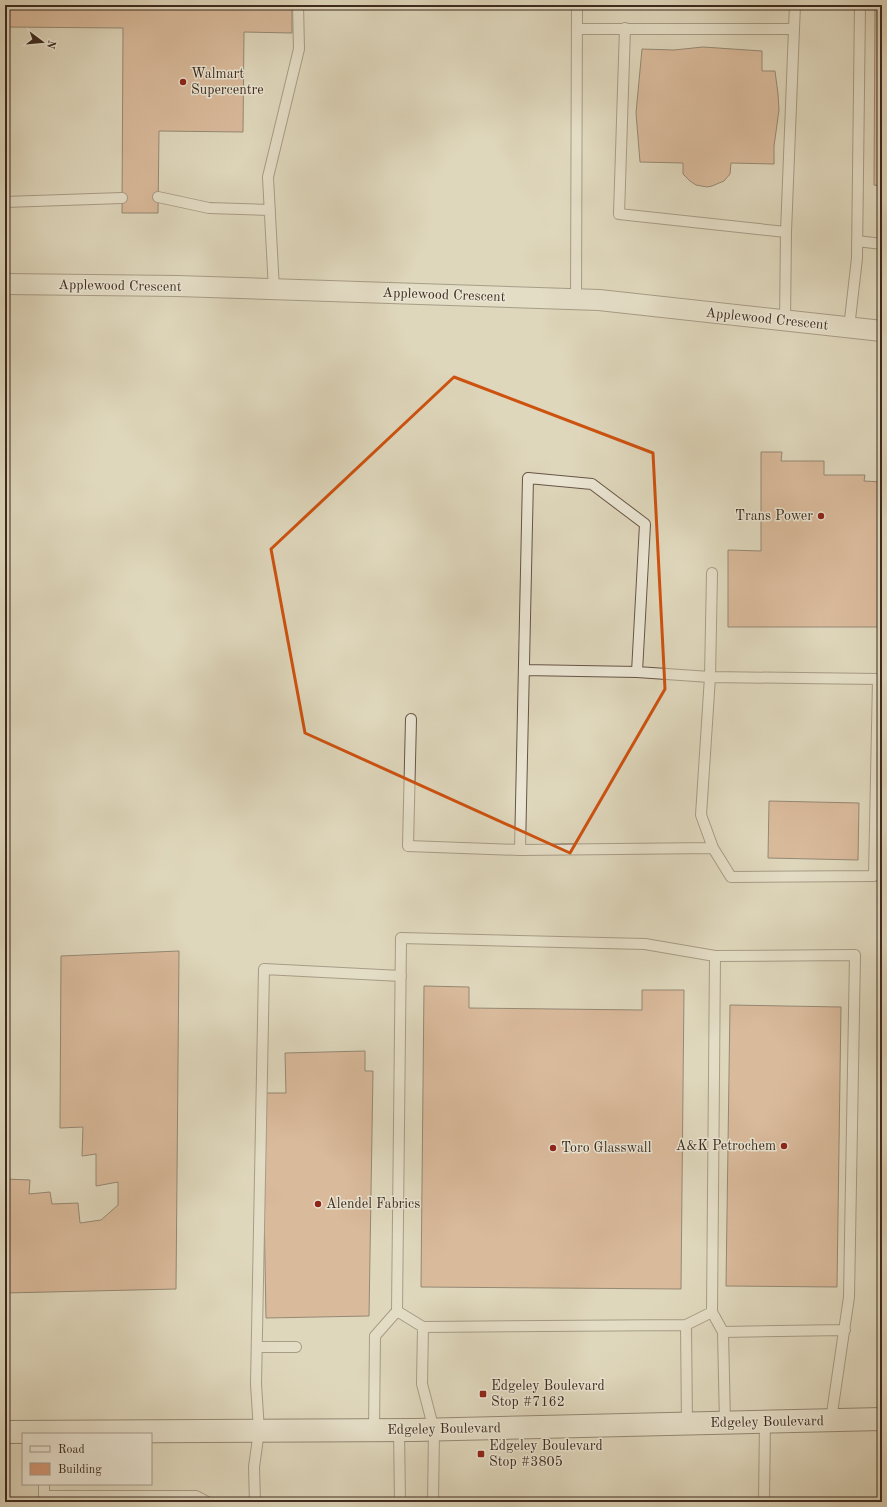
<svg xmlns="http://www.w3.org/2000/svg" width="887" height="1507" viewBox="0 0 887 1507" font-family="'Old Standard TT',serif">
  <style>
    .building { fill: #d39774; stroke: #3d2a1e }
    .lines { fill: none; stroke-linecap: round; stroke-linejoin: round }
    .lane-casing { stroke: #665546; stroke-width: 12 }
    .street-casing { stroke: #665546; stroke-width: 22 }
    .secondary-casing { stroke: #3d2a1e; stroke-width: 24 }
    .lane { stroke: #eae5d3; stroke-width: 10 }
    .street { stroke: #eae5d3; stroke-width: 20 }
    .secondary { stroke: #eae5d3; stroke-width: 22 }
    .marked { fill: none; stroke: #ce520f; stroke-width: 3; stroke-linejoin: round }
    .poi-dot { fill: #8f2418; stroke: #eae5d3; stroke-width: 1.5 }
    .labels { text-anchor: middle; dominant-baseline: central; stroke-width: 3; stroke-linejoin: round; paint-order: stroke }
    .poi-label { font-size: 14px; fill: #3d2a1e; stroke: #eae5d3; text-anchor: start }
    .street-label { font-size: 14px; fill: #3d2a1e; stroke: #eae5d3 }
  </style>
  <rect width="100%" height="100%" fill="#dfd7bc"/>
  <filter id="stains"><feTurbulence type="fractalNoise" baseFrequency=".005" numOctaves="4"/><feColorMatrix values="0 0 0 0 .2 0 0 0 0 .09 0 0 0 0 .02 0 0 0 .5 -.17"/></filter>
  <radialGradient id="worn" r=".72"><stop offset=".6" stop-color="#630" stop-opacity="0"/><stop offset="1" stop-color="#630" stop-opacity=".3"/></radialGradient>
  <path class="building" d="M 5,5 L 292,5 L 292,33 L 244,32 L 243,132 L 159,131 L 158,213 L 122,213 L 123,28 L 5,27 Z
    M 875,5 L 882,5 L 882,204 L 881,186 L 874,185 Z
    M 703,47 L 762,51 L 762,71 L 775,71 L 778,94 L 779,110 L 774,146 L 774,164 L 731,163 L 730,174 L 724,181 L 712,186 L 707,187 L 696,185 L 690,181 L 683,174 L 683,163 L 640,162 L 636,113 L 642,49 L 674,50 Z
    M 761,452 L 782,452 L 781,461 L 824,461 L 824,475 L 865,475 L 864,481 L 882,482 L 882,627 L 728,627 L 728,550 L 761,551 Z
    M 769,801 L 859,803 L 858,860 L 768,858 Z
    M 179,951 L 176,1289 L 5,1293 L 5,1179 L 30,1180 L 29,1194 L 50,1192 L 52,1204 L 78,1203 L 80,1223 L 101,1220 L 118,1205 L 118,1182 L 96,1186 L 96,1154 L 82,1156 L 83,1127 L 60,1128 L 61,956 Z
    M 424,986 L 469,987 L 469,1008 L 642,1010 L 642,990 L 684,990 L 681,1289 L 421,1287 Z
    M 730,1005 L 841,1007 L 837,1287 L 726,1286 Z
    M 365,1051 L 365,1071 L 373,1071 L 369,1316 L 266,1318 L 262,1093 L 286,1093 L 285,1053 Z"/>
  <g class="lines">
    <g class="lane-casing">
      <path id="lane" d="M 625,28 L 619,214 L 786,232
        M 577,29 L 794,29 L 786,232 L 785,321
        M 794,29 L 795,5
        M 158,197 L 209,208 L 270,210
        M 5,202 L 122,198
        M 857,241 L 882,244
        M 274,290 L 268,177 L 299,49 L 298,5
        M 576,300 L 577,5
        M 849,328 L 857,258 L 860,5
        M 524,670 L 637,672 L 645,524 L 592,484 L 528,478 L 520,850 L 713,848
        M 637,672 L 710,677 L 701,815 L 713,848 L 731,877 L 874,876 L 878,679 L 710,677 L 712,573
        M 411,719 L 408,846 L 520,850
        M 686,1325 L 712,1312
        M 423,1327 L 686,1325 L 687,1424
        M 723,1332 L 845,1330
        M 257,1347 L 296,1347
        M 725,1423 L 723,1332 L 712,1312 L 715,956 L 855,955 L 849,1297 L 831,1420
        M 374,1430 L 375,1336 L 397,1311
        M 399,1430 L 400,1502
        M 44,1484 L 44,1496 L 196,1496 L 207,1502
        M 255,1502 L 254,1467 L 259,1431 L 256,1384 L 264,969 L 401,976
        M 433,1502 L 434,1430 L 422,1384 L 423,1327 L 397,1311 L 401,938 L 645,944 L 715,956
        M 764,1502 L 765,1422"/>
    </g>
    <g class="street-casing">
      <path id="street" d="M 5,284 L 177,286 L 599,300 L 882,331"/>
    </g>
    <g class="secondary-casing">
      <path id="secondary" d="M 5,1432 L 415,1430 L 882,1419"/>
    </g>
    <use href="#lane" class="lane"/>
    <use href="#street" class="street"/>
    <use href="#secondary" class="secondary"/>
  </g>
  <path d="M0 0H887V1507H0ZM 454,377 L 653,453 L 665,689 L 570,853 L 305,733 L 271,549 Z" fill="#dfd7bc" fill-opacity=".55" fill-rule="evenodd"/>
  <path class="marked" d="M 454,377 L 653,453 L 665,689 L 570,853 L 305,733 L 271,549 Z"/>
  <g class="poi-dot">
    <circle cx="183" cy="82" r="4"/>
    <circle cx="821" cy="516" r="4"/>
    <circle cx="784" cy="1146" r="4"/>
    <circle cx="553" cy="1148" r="4"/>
    <circle cx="318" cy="1204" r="4"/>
    <rect x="479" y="1390" width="8" height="8" rx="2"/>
    <rect x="477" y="1450" width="8" height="8" rx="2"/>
  </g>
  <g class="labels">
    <g class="poi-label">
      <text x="191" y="74">Walmart<tspan x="191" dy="16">Supercentre</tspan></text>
      <text x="813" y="516" text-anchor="end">Trans Power</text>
      <text x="776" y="1146" text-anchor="end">A&amp;K Petrochem</text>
      <text x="561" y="1148">Toro Glasswall</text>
      <text x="326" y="1204">Alendel Fabrics</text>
      <text x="491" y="1386">Edgeley Boulevard<tspan x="491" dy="16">Stop #7162</tspan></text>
      <text x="489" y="1446">Edgeley Boulevard<tspan x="489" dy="16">Stop #3805</tspan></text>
    </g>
    <g class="street-label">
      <text transform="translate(120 286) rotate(1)">Applewood Crescent</text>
      <text transform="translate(444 295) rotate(2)">Applewood Crescent</text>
      <text transform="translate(767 319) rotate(6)">Applewood Crescent</text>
      <text transform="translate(767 1422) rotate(-1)">Edgeley Boulevard</text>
      <text transform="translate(444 1429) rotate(-1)">Edgeley Boulevard</text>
    </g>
  </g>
  <rect width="887" height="1507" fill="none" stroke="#dfd7bc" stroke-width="20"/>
  <rect x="6" y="6" width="875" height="1495" fill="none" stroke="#3d2a1e" stroke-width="2"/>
  <rect x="10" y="10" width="867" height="1487" fill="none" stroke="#3d2a1e"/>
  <rect x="22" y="1433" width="130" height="52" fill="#eae5d3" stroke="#a59a8b"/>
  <rect x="30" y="1446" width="20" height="6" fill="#eae5d3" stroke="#a59a8b"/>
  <text x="58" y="1453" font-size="12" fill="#3d2a1e">Road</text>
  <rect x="30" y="1463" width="20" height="12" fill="#d39774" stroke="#a59a8b"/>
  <text x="58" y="1473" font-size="12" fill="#3d2a1e">Building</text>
  <g transform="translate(42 42) rotate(106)" stroke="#eae5d3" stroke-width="3" paint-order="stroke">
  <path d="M0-3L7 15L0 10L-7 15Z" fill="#3d2a1e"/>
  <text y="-6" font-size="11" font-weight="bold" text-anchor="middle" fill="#3d2a1e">N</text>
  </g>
  <rect width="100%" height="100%" filter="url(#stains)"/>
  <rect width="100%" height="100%" fill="url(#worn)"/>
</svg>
